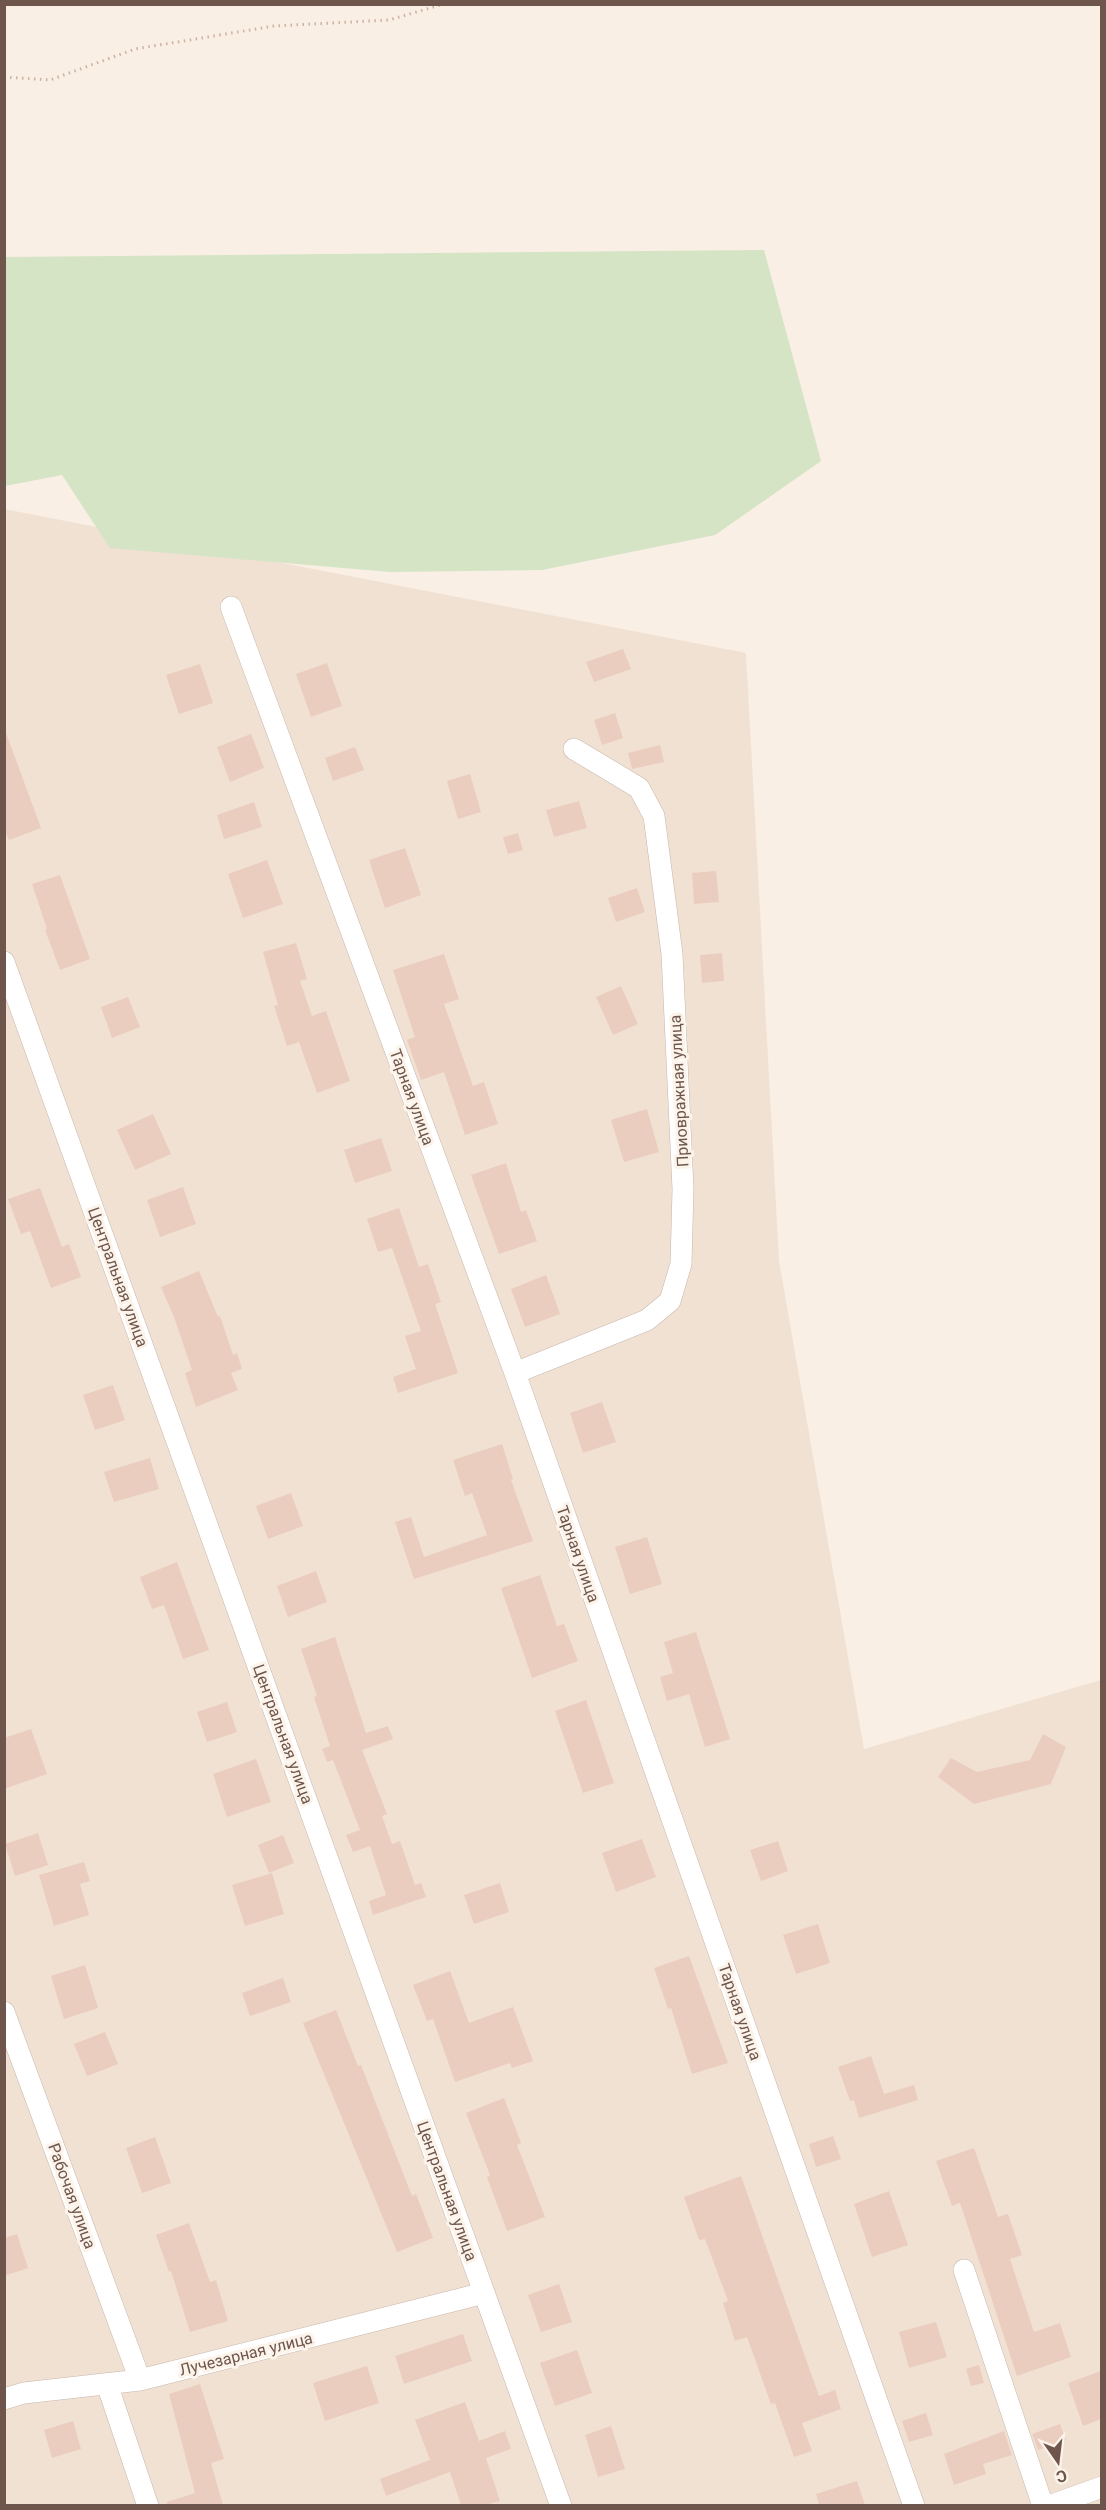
<svg xmlns="http://www.w3.org/2000/svg" width="1106" height="2510" viewBox="0 0 1106 2510" font-family="Roboto,sans-serif">
  <style>
    .residential { fill: #f0e1d3 }
    .green { fill: #d4e4c5 }
    .building { fill: #ebcdbf }
    .lines { fill: none; stroke-linecap: round; stroke-linejoin: round }
    .minor-casing { stroke: #c8b7ac; stroke-width: 22 }
    .path { stroke: #cfb1a3; stroke-width: 3; stroke-dasharray: 1.5 4.5; stroke-linecap: butt }
    .minor { stroke: #fff; stroke-width: 21 }
    .labels { text-anchor: middle; dominant-baseline: central; stroke-width: 6; stroke-linejoin: round; paint-order: stroke }
    .street-label { font-size: 16px; fill: #6e564d; stroke: #fcf4ea }
  </style>
  <rect width="100%" height="100%" fill="#f9efe4"/>
  <path class="residential" d="M 4,509 L 746,653 L 779,1261 L 864,1749 L 1101,1680 L 1101,2505 L 5,2505 Z"/>
  <path class="green" d="M 764,250 L 821,461 L 715,535 L 542,570 L 390,572 L 110,548 L 62,475 L 5,486 L 5,257 Z"/>
  <path class="building" d="M 623,649 L 631,669 L 594,682 L 586,662 Z
    M 327,663 L 342,706 L 311,717 L 296,674 Z
    M 200,664 L 213,703 L 179,714 L 166,675 Z
    M 615,713 L 623,738 L 602,745 L 594,720 Z
    M 4,733 L 6,733 L 41,828 L 9,840 L 4,829 Z
    M 251,734 L 264,768 L 230,782 L 217,747 Z
    M 660,745 L 664,762 L 632,769 L 628,753 Z
    M 355,747 L 364,770 L 333,781 L 325,758 Z
    M 470,774 L 481,812 L 458,819 L 447,781 Z
    M 579,801 L 587,828 L 554,837 L 546,810 Z
    M 254,802 L 262,827 L 224,839 L 217,815 Z
    M 518,833 L 523,850 L 508,854 L 503,837 Z
    M 405,848 L 421,895 L 385,908 L 369,860 Z
    M 267,860 L 283,904 L 243,918 L 228,874 Z
    M 716,871 L 719,902 L 694,904 L 692,873 Z
    M 60,875 L 90,959 L 60,970 L 45,930 L 47,929 L 32,884 Z
    M 637,888 L 645,912 L 616,922 L 608,898 Z
    M 296,943 L 307,979 L 300,981 L 312,1016 L 326,1011 L 350,1081 L 317,1093 L 299,1042 L 287,1046 L 274,1006 L 278,1005 L 263,952 Z
    M 722,953 L 724,981 L 702,983 L 700,955 Z
    M 444,954 L 459,999 L 444,1004 L 473,1086 L 484,1082 L 498,1124 L 465,1135 L 444,1072 L 421,1080 L 407,1040 L 415,1037 L 393,970 Z
    M 621,986 L 638,1024 L 613,1035 L 596,997 Z
    M 128,997 L 140,1027 L 112,1038 L 101,1007 Z
    M 647,1109 L 659,1152 L 624,1162 L 611,1120 Z
    M 153,1114 L 171,1154 L 135,1170 L 117,1130 Z
    M 381,1138 L 392,1171 L 355,1183 L 344,1150 Z
    M 506,1163 L 521,1212 L 526,1210 L 537,1241 L 499,1254 L 471,1175 Z
    M 183,1187 L 196,1224 L 160,1237 L 147,1200 Z
    M 40,1188 L 62,1247 L 69,1244 L 81,1277 L 51,1288 L 30,1231 L 21,1234 L 8,1199 Z
    M 399,1208 L 419,1267 L 428,1264 L 441,1302 L 435,1304 L 458,1373 L 398,1393 L 393,1377 L 416,1369 L 405,1336 L 421,1331 L 392,1248 L 378,1252 L 367,1219 Z
    M 199,1271 L 218,1317 L 220,1316 L 233,1355 L 237,1353 L 242,1369 L 231,1373 L 238,1390 L 196,1407 L 185,1373 L 192,1370 L 174,1317 L 161,1287 Z
    M 546,1275 L 560,1314 L 525,1327 L 511,1289 Z
    M 113,1385 L 125,1420 L 95,1430 L 83,1395 Z
    M 602,1402 L 616,1442 L 583,1453 L 570,1413 Z
    M 502,1444 L 513,1479 L 511,1480 L 533,1541 L 414,1579 L 395,1522 L 411,1517 L 424,1557 L 487,1535 L 472,1493 L 465,1496 L 453,1460 Z
    M 150,1458 L 159,1489 L 114,1502 L 104,1472 Z
    M 291,1493 L 303,1526 L 268,1539 L 256,1506 Z
    M 647,1537 L 662,1584 L 630,1594 L 615,1547 Z
    M 177,1562 L 209,1650 L 183,1659 L 164,1605 L 152,1609 L 140,1577 Z
    M 316,1571 L 327,1602 L 288,1617 L 277,1586 Z
    M 540,1575 L 557,1626 L 564,1624 L 578,1661 L 532,1678 L 501,1588 Z
    M 696,1632 L 730,1739 L 705,1747 L 689,1694 L 667,1701 L 660,1677 L 673,1673 L 664,1642 Z
    M 335,1637 L 366,1733 L 388,1726 L 393,1739 L 362,1750 L 387,1814 L 382,1816 L 392,1844 L 400,1841 L 415,1885 L 421,1883 L 426,1897 L 373,1915 L 369,1901 L 386,1895 L 370,1846 L 353,1852 L 346,1835 L 360,1830 L 333,1760 L 327,1762 L 322,1749 L 330,1746 L 314,1697 L 317,1696 L 301,1649 Z
    M 586,1700 L 614,1783 L 583,1793 L 555,1711 Z
    M 227,1702 L 237,1732 L 207,1742 L 197,1712 Z
    M 31,1729 L 47,1774 L 4,1789 L 4,1738 Z
    M 1043,1734 L 1066,1747 L 1051,1784 L 974,1804 L 938,1777 L 951,1758 L 977,1772 L 1030,1760 Z
    M 256,1759 L 271,1802 L 227,1817 L 213,1774 Z
    M 38,1833 L 48,1865 L 15,1876 L 5,1844 Z
    M 283,1835 L 294,1863 L 269,1873 L 258,1845 Z
    M 642,1839 L 656,1877 L 616,1892 L 602,1853 Z
    M 778,1841 L 788,1871 L 761,1881 L 750,1850 Z
    M 84,1862 L 90,1881 L 80,1884 L 89,1915 L 54,1926 L 39,1875 Z
    M 272,1873 L 284,1914 L 245,1926 L 232,1885 Z
    M 500,1883 L 509,1912 L 474,1924 L 464,1895 Z
    M 818,1924 L 830,1963 L 796,1974 L 783,1935 Z
    M 689,1956 L 728,2063 L 692,2074 L 671,2008 L 668,2009 L 654,1968 Z
    M 85,1965 L 98,2008 L 64,2019 L 51,1976 Z
    M 450,1971 L 469,2023 L 513,2007 L 533,2061 L 512,2068 L 510,2063 L 455,2082 L 433,2019 L 427,2021 L 413,1985 Z
    M 283,1978 L 291,2002 L 250,2016 L 242,1993 Z
    M 336,2010 L 358,2066 L 361,2065 L 412,2196 L 416,2194 L 433,2238 L 397,2252 L 303,2023 Z
    M 105,2032 L 118,2064 L 87,2076 L 74,2044 Z
    M 871,2056 L 884,2094 L 914,2085 L 918,2100 L 859,2118 L 854,2100 L 850,2101 L 838,2067 Z
    M 504,2098 L 521,2143 L 517,2145 L 545,2217 L 507,2231 L 487,2177 L 490,2175 L 466,2113 Z
    M 833,2136 L 841,2159 L 816,2167 L 809,2144 Z
    M 155,2137 L 171,2183 L 142,2193 L 126,2148 Z
    M 974,2148 L 998,2217 L 1008,2214 L 1022,2255 L 1010,2259 L 1034,2332 L 1060,2323 L 1071,2357 L 1017,2376 L 960,2203 L 952,2206 L 936,2161 Z
    M 741,2176 L 819,2396 L 835,2390 L 841,2409 L 802,2423 L 812,2451 L 794,2457 L 775,2403 L 771,2404 L 747,2337 L 735,2341 L 723,2303 L 728,2301 L 705,2239 L 699,2240 L 684,2197 Z
    M 889,2191 L 908,2245 L 872,2257 L 854,2204 Z
    M 189,2223 L 210,2282 L 216,2280 L 228,2321 L 190,2332 L 171,2271 L 169,2272 L 156,2235 Z
    M 17,2234 L 28,2268 L 4,2276 L 4,2238 Z
    M 559,2284 L 572,2322 L 541,2332 L 528,2295 Z
    M 936,2322 L 947,2357 L 909,2368 L 899,2332 Z
    M 463,2334 L 472,2361 L 404,2384 L 395,2356 Z
    M 577,2350 L 592,2393 L 555,2406 L 540,2363 Z
    M 979,2365 L 984,2383 L 971,2386 L 966,2369 Z
    M 367,2366 L 379,2403 L 325,2421 L 313,2383 Z
    M 1101,2371 L 1101,2419 L 1083,2426 L 1068,2383 Z
    M 200,2384 L 224,2459 L 211,2463 L 223,2505 L 167,2505 L 167,2502 L 195,2493 L 169,2394 Z
    M 465,2402 L 479,2441 L 505,2431 L 511,2449 L 486,2458 L 500,2501 L 485,2505 L 461,2505 L 450,2472 L 386,2496 L 380,2479 L 430,2460 L 415,2420 Z
    M 926,2413 L 933,2435 L 909,2442 L 902,2421 Z
    M 73,2421 L 81,2449 L 52,2458 L 44,2430 Z
    M 1060,2424 L 1066,2440 L 1038,2450 L 1032,2434 Z
    M 611,2426 L 625,2469 L 598,2477 L 585,2435 Z
    M 1004,2431 L 1012,2455 L 983,2464 L 986,2474 L 954,2485 L 944,2454 Z
    M 857,2481 L 865,2505 L 819,2505 L 816,2494 Z"/>
  <g class="lines">
    <g class="minor-casing">
      <path id="minor" d="M 231,607 L 515,1373 L 914,2506
        M 4,962 L 561,2506
        M 515,1373 L 647,1320 L 670,1301 L 681,1264 L 683,1189 L 672,954 L 654,816 L 639,788 L 574,749
        M 4,2012 L 140,2380
        M 964,2270 L 1043,2506
        M 107,2384 L 148,2506
        M 4,2399 L 24,2393 L 140,2380 L 484,2293
        M 1049,2506 L 1102,2487"/>
    </g>
    <path class="path" d="M 4,77 L 50,80 L 135,49 L 274,26 L 389,20 L 444,4"/>
    <use href="#minor" class="minor"/>
  </g>
  <g class="labels">
    <g class="street-label">
      <text transform="translate(679 1091) rotate(-93)">Приовражная улица</text>
      <text transform="translate(412 1097) rotate(70)">Тарная улица</text>
      <text transform="translate(118 1277) rotate(70)">Центральная улица</text>
      <text transform="translate(578 1554) rotate(71)">Тарная улица</text>
      <text transform="translate(283 1734) rotate(70)">Центральная улица</text>
      <text transform="translate(740 2012) rotate(71)">Тарная улица</text>
      <text transform="translate(447 2191) rotate(70)">Центральная улица</text>
      <text transform="translate(72 2196) rotate(70)">Рабочая улица</text>
      <text transform="translate(246 2354) rotate(-14)">Лучезарная улица</text>
    </g>
  </g>
  <rect width="1106" height="2510" fill="none" stroke="#6e564d" stroke-width="12"/>
  <g transform="translate(1058 2462) rotate(166)" stroke="#fcf4ea" stroke-width="4.5" paint-order="stroke">
  <path d="M0-4.5L10 22L0 15L-10 22Z" fill="#6e564d"/>
  <text y="-9" font-size="16" font-weight="bold" text-anchor="middle" fill="#6e564d">С</text>
  </g>
</svg>
